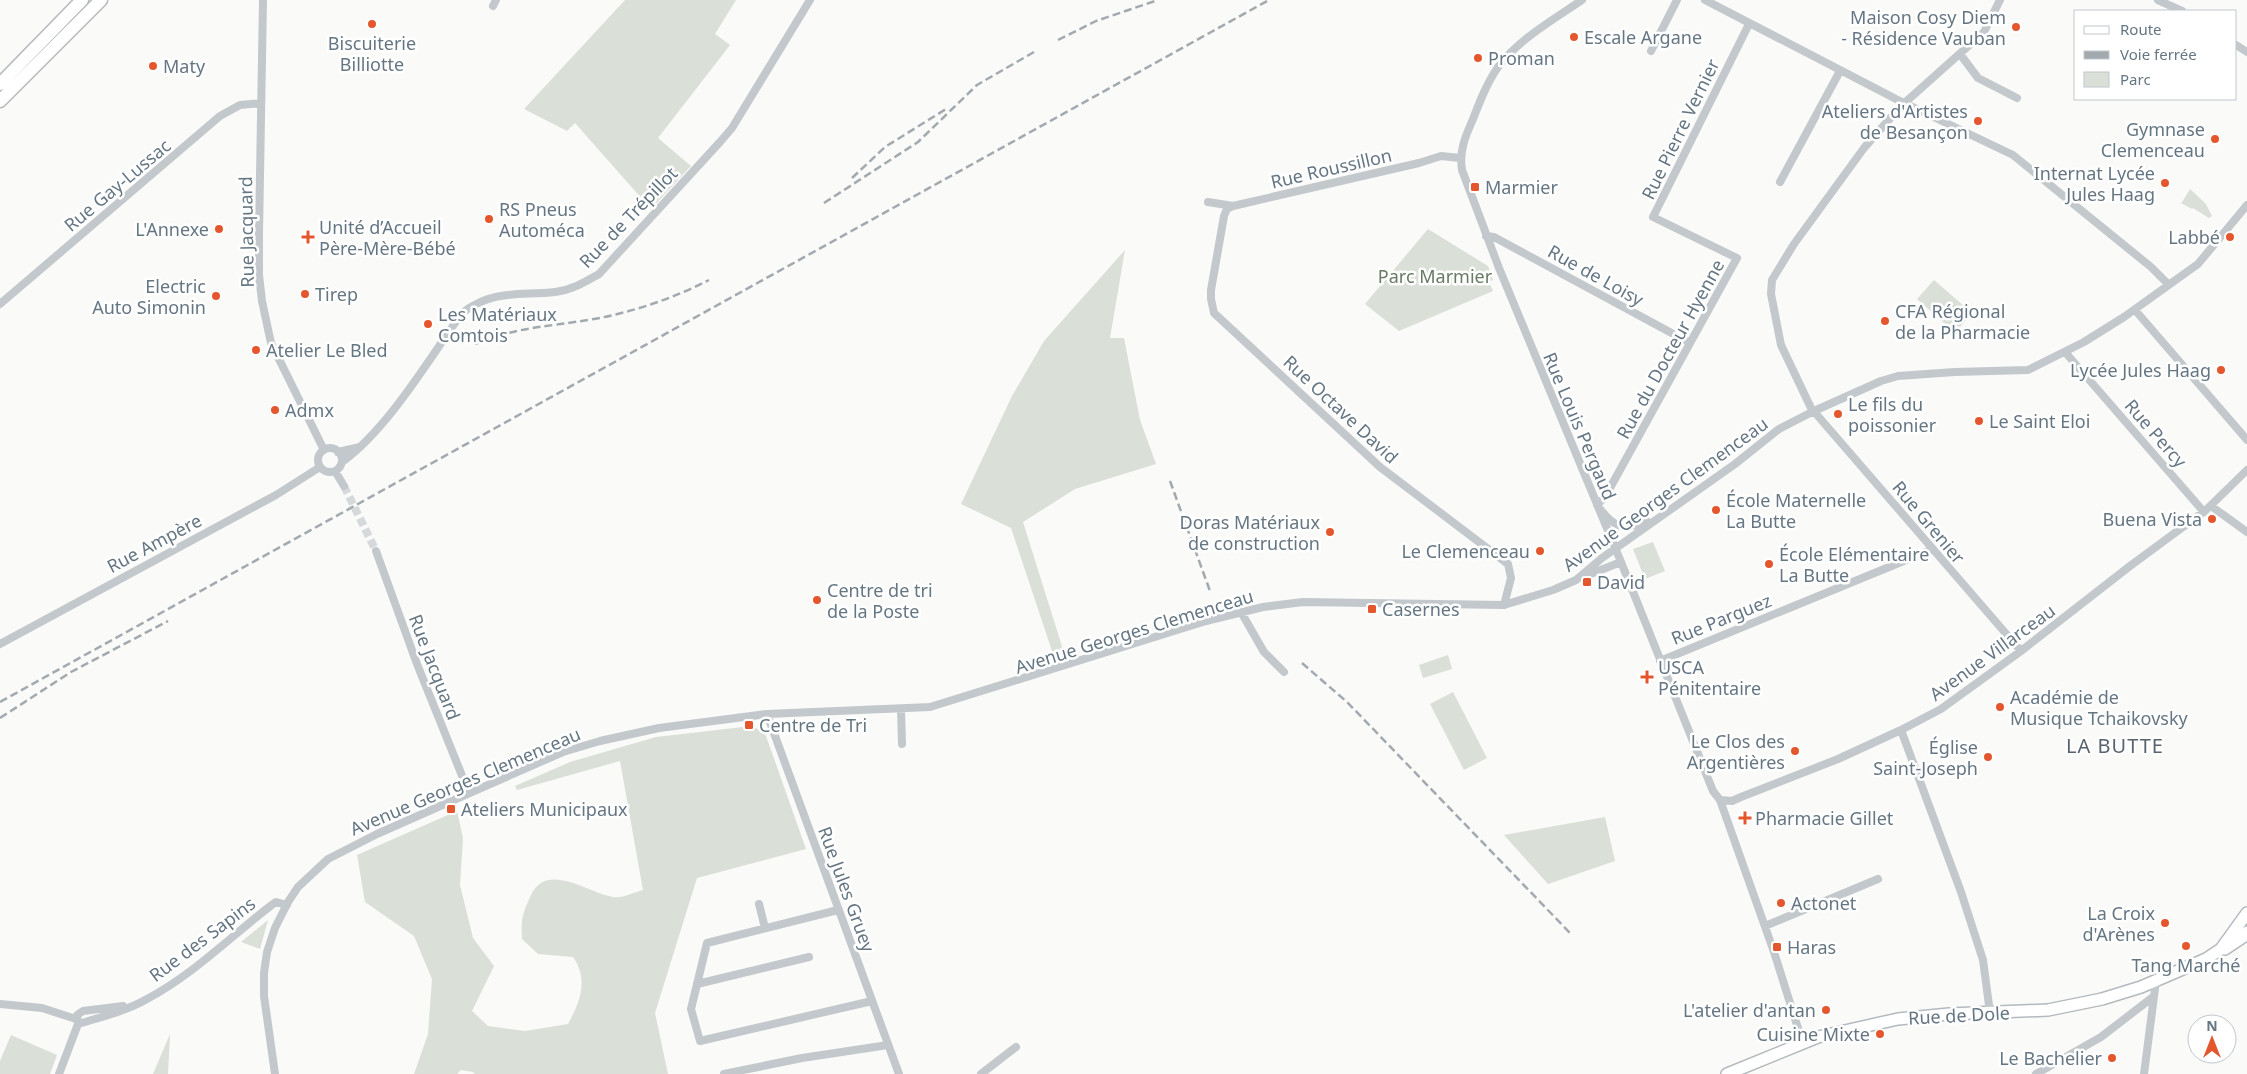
<svg xmlns="http://www.w3.org/2000/svg" width="2247" height="1074" viewBox="0 0 2247 1074" font-family="'Noto Sans',sans-serif">
  <style>
    .green { fill: #dadfd7 }
    .lines { fill: none; stroke-linecap: round; stroke-linejoin: round }
    .street-tunnel { stroke: #d5d9db; stroke-width: 8; stroke-dasharray: 8 4; stroke-linecap: butt }
    .secondary-casing { stroke: #b3babf; stroke-width: 14 }
    .primary-casing { stroke: #b5babe; stroke-width: 15 }
    .street { stroke: #c3c8cc; stroke-width: 8 }
    .secondary { stroke: #fff; stroke-width: 11 }
    .primary { stroke: #fff; stroke-width: 12 }
    .rail { stroke: #a2aab0; stroke-width: 2.5; stroke-dasharray: 8 4; stroke-linecap: butt }
    .poi-dot { fill: #e4572e; stroke: #fff; stroke-width: 2 }
    .labels { text-anchor: middle; dominant-baseline: central; stroke-width: 5; stroke-linejoin: round; paint-order: stroke }
    .poi-label { font-size: 18px; fill: #657683; stroke: #fff; text-anchor: start }
    .street-label { font-size: 18px; fill: #657683; stroke: #fff }
    .park-label { font-size: 18px; fill: #687a64; stroke: #fff }
    .quarter-label { font-size: 20px; letter-spacing: 1px; fill: #57646e; stroke: #fff }
  </style>
  <rect width="100%" height="100%" fill="#fafaf8"/>
  <path class="green" d="M 625,0 L 736,0 L 715,34 L 730,45 L 658,138 L 691,166 L 651,209 L 575,123 L 567,131 L 524,109 Z
    M 2190,189 L 2206,204 L 2212,216 L 2209,218 L 2193,208 L 2192,209 L 2183,204 L 2181,204 Z
    M 1428,229 L 1488,266 L 1493,280 L 1489,282 L 1493,291 L 1399,331 L 1365,304 Z
    M 1125,250 L 1110,338 L 1124,338 L 1140,420 L 1156,464 L 1075,489 L 1023,522 L 1065,656 L 1054,657 L 1011,528 L 961,504 L 1012,396 L 1044,341 Z
    M 1934,280 L 1972,313 L 1955,333 L 1917,299 Z
    M 1653,542 L 1665,571 L 1645,579 L 1633,549 Z
    M 1448,655 L 1452,669 L 1423,678 L 1419,665 Z
    M 1453,692 L 1487,758 L 1464,770 L 1430,704 Z
    M 752,726 L 763,732 L 766,736 L 806,849 L 697,878 L 655,1013 L 668,1074 L 475,1074 L 473,1072 L 461,1070 L 457,1074 L 414,1074 L 428,1034 L 432,979 L 414,936 L 365,902 L 357,855 L 457,811 L 463,838 L 460,885 L 473,938 L 494,966 L 472,1011 L 488,1026 L 525,1031 L 568,1024 C 580,1002 589,980 573,957 L 538,954 L 522,939 C 521,918 522,915 531,895 C 547,861 588,893 613,897 C 621,899 635,892 643,890 L 620,761 L 517,790 L 515,786 L 570,762 L 656,737 Z
    M 1605,817 L 1615,861 L 1548,884 L 1504,835 Z
    M 268,920 L 260,949 L 241,942 Z
    M 170,1034 L 168,1074 L 153,1074 Z
    M 11,1035 L 57,1055 L 50,1074 L 0,1074 L 0,1061 Z"/>
  <g class="lines">
    <path class="street-tunnel" d="M 344,486 L 376,551"/>
    <g class="secondary-casing">
      <path id="secondary" d="M 2225,949 L 2243,937 L 2247,932
        M 1727,1074 L 1818,1037 L 1898,1019 L 1949,1014 L 2048,1010 L 2102,999 L 2141,987 L 2206,959 L 2221,949 L 2247,913"/>
    </g>
    <g class="primary-casing">
      <path id="primary" d="M 0,84 L 82,0
        M 0,101 L 101,0"/>
    </g>
    <path class="street" d="M 263,0 L 259,234 L 259,275 L 262,301 L 271,343 L 324,450
      M 1582,0 C 1553,20 1519,39 1498,67 C 1487,83 1480,101 1473,119 C 1465,137 1459,151 1462,170 L 1499,268 L 1621,562 L 1713,791 L 1720,800 L 1774,952 L 1803,1044
      M 1705,0 L 1896,99 L 2013,155 L 2151,267 L 2169,285
      M 2000,0 L 1984,32 L 1900,107 L 1864,148 L 1794,244 L 1772,280 L 1771,294 L 1781,345 L 1811,408 L 2021,651
      M 2158,0 L 2182,11
      M 493,6 L 496,0
      M 2236,45 L 2247,52
      M 1651,51 L 1677,0
      M 1960,54 L 1978,78 L 2017,98
      M 1780,182 L 1840,71
      M 1208,202 L 1233,206 L 1419,163 L 1441,156 L 1460,158
      M 1233,206 L 1227,209 L 1224,216 L 1211,290 L 1211,299 L 1214,313 L 1380,467 L 1508,564 L 1511,578 L 1504,605
      M 1486,236 L 1494,237 L 1690,343
      M 0,304 L 220,116 L 240,105 L 261,103
      M 2135,310 L 2247,440
      M 2065,352 L 2204,512
      M318 460a12 12 0 1 1 24 0a12 12 0 1 1-24 0Z
      M 338,452 L 360,447
      M 342,462 C 388,429 429,359 462,313 C 494,289 519,296 555,292 C 572,290 585,282 599,274 L 720,142 L 732,128 L 810,0
      M 335,471 L 344,486
      M 2211,506 L 2247,532
      M 1648,522 C 1621,531 1613,527 1597,505 L 1605,497 L 1737,258 L 1653,217 L 1749,24
      M 376,551 L 417,664 L 469,793
      M 1583,577 L 1621,562
      M 1241,612 L 1264,652 L 1284,672
      M 0,644 L 276,495 L 320,467
      M 1660,661 L 1933,549
      M 901,709 L 902,744
      M 767,714 L 899,1074
      M 1901,730 L 1961,892 L 1983,960 L 1990,1013
      M 1720,800 L 1732,801 L 1741,797 L 1838,759 L 1901,730 L 1941,709 L 2021,651 L 2130,566 L 2206,510 L 2247,470
      M 759,904 L 765,928
      M 838,910 L 707,943 L 691,1009 L 700,1041 L 872,1001
      M 1765,926 L 1878,879
      M 697,984 L 809,957
      M 0,1004 L 42,1008 L 76,1019
      M 78,1024 C 101,1017 126,1011 147,999 C 194,974 231,936 273,904 L 276,902 L 287,905
      M 59,1074 L 78,1024 L 77,1015 L 83,1011 L 123,1006
      M 275,1074 L 264,996 L 264,973 L 267,952 L 275,928 L 288,902 L 298,887 L 328,859 L 377,834 L 456,799 L 563,752 L 600,741 L 659,728 L 767,714 L 930,707 L 1206,621 L 1263,607 L 1303,602 L 1504,605 L 1553,590 L 1576,580 L 1602,558 L 1735,464 L 1779,429 L 1814,411 L 1881,381 L 1898,376 L 1955,372 L 2028,370 L 2084,342 L 2124,317 L 2198,264 L 2247,205
      M 724,1074 L 802,1058 L 888,1045
      M 981,1074 L 1016,1047
      M 2036,1074 L 2101,1037 L 2153,997
      M 2144,1074 L 2156,981"/>
    <use href="#secondary" class="secondary"/>
    <use href="#primary" class="primary"/>
    <path class="rail" d="M 1058,40 L 1096,21 L 1158,0
      M 852,178 L 885,147 L 946,109
      M 824,203 L 918,142 L 977,85 L 1034,52
      M 475,344 C 519,326 549,327 594,319 C 633,312 674,298 709,280
      M 1170,481 L 1210,591
      M 1302,663 L 1347,702 L 1572,935
      M 0,702 L 1269,0
      M 0,718 L 71,672 L 168,621"/>
  </g>
  <g class="poi-dot">
    <circle cx="372" cy="24" r="5"/>
    <circle cx="2016" cy="27" r="5"/>
    <circle cx="1574" cy="37" r="5"/>
    <circle cx="1478" cy="58" r="5"/>
    <circle cx="153" cy="66" r="5"/>
    <circle cx="1978" cy="121" r="5"/>
    <circle cx="2215" cy="139" r="5"/>
    <circle cx="2165" cy="183" r="5"/>
    <rect x="1470" y="182" width="10" height="10" rx="2.5"/>
    <circle cx="489" cy="219" r="5"/>
    <circle cx="219" cy="229" r="5"/>
    <path d="M305.5 229.5h5v5h5v5h-5v5h-5v-5h-5v-5h5z"/>
    <circle cx="2230" cy="237" r="5"/>
    <circle cx="305" cy="294" r="5"/>
    <circle cx="216" cy="296" r="5"/>
    <circle cx="1885" cy="321" r="5"/>
    <circle cx="428" cy="324" r="5"/>
    <circle cx="256" cy="350" r="5"/>
    <circle cx="2221" cy="370" r="5"/>
    <circle cx="275" cy="410" r="5"/>
    <circle cx="1838" cy="414" r="5"/>
    <circle cx="1979" cy="421" r="5"/>
    <circle cx="1716" cy="510" r="5"/>
    <circle cx="2212" cy="519" r="5"/>
    <circle cx="1330" cy="532" r="5"/>
    <circle cx="1540" cy="551" r="5"/>
    <circle cx="1769" cy="564" r="5"/>
    <rect x="1582" y="577" width="10" height="10" rx="2.5"/>
    <circle cx="817" cy="600" r="5"/>
    <rect x="1367" y="604" width="10" height="10" rx="2.5"/>
    <path d="M1644.5 669.5h5v5h5v5h-5v5h-5v-5h-5v-5h5z"/>
    <circle cx="2000" cy="707" r="5"/>
    <rect x="744" y="720" width="10" height="10" rx="2.5"/>
    <circle cx="1795" cy="751" r="5"/>
    <circle cx="1988" cy="757" r="5"/>
    <rect x="446" y="804" width="10" height="10" rx="2.5"/>
    <path d="M1742.5 810.5h5v5h5v5h-5v5h-5v-5h-5v-5h5z"/>
    <circle cx="1781" cy="903" r="5"/>
    <circle cx="2165" cy="923" r="5"/>
    <circle cx="2186" cy="946" r="5"/>
    <rect x="1772" y="942" width="10" height="10" rx="2.5"/>
    <circle cx="1826" cy="1010" r="5"/>
    <circle cx="1880" cy="1034" r="5"/>
    <circle cx="2112" cy="1058" r="5"/>
  </g>
  <g class="labels">
    <g class="poi-label">
      <text x="2006" y="17" text-anchor="end">Maison Cosy Diem<tspan x="2006" dy="21">- Résidence Vauban</tspan></text>
      <text x="1584" y="37">Escale Argane</text>
      <text x="372" y="43" text-anchor="middle">Biscuiterie<tspan x="372" dy="21">Billiotte</tspan></text>
      <text x="1488" y="58">Proman</text>
      <text x="163" y="66">Maty</text>
      <text x="1968" y="111" text-anchor="end">Ateliers d'Artistes<tspan x="1968" dy="21">de Besançon</tspan></text>
      <text x="2205" y="129" text-anchor="end">Gymnase<tspan x="2205" dy="21">Clemenceau</tspan></text>
      <text x="2155" y="173" text-anchor="end">Internat Lycée<tspan x="2155" dy="21">Jules Haag</tspan></text>
      <text x="1485" y="187">Marmier</text>
      <text x="499" y="209">RS Pneus<tspan x="499" dy="21">Automéca</tspan></text>
      <text x="319" y="227">Unité d’Accueil<tspan x="319" dy="21">Père-Mère-Bébé</tspan></text>
      <text x="209" y="229" text-anchor="end">L'Annexe</text>
      <text x="2220" y="237" text-anchor="end">Labbé</text>
      <text x="206" y="286" text-anchor="end">Electric<tspan x="206" dy="21">Auto Simonin</tspan></text>
      <text x="315" y="294">Tirep</text>
      <text x="1895" y="311">CFA Régional<tspan x="1895" dy="21">de la Pharmacie</tspan></text>
      <text x="438" y="314">Les Matériaux<tspan x="438" dy="21">Comtois</tspan></text>
      <text x="266" y="350">Atelier Le Bled</text>
      <text x="2211" y="370" text-anchor="end">Lycée Jules Haag</text>
      <text x="1848" y="404">Le fils du<tspan x="1848" dy="21">poissonier</tspan></text>
      <text x="285" y="410">Admx</text>
      <text x="1989" y="421">Le Saint Eloi</text>
      <text x="1726" y="500">École Maternelle<tspan x="1726" dy="21">La Butte</tspan></text>
      <text x="2202" y="519" text-anchor="end">Buena Vista</text>
      <text x="1320" y="522" text-anchor="end">Doras Matériaux<tspan x="1320" dy="21">de construction</tspan></text>
      <text x="1530" y="551" text-anchor="end">Le Clemenceau</text>
      <text x="1779" y="554">École Elémentaire<tspan x="1779" dy="21">La Butte</tspan></text>
      <text x="1597" y="582">David</text>
      <text x="827" y="590">Centre de tri<tspan x="827" dy="21">de la Poste</tspan></text>
      <text x="1382" y="609">Casernes</text>
      <text x="1658" y="667">USCA<tspan x="1658" dy="21">Pénitentaire</tspan></text>
      <text x="2010" y="697">Académie de<tspan x="2010" dy="21">Musique Tchaikovsky</tspan></text>
      <text x="759" y="725">Centre de Tri</text>
      <text x="1785" y="741" text-anchor="end">Le Clos des<tspan x="1785" dy="21">Argentières</tspan></text>
      <text x="1978" y="747" text-anchor="end">Église<tspan x="1978" dy="21">Saint-Joseph</tspan></text>
      <text x="461" y="809">Ateliers Municipaux</text>
      <text x="1755" y="818">Pharmacie Gillet</text>
      <text x="1791" y="903">Actonet</text>
      <text x="2155" y="913" text-anchor="end">La Croix<tspan x="2155" dy="21">d'Arènes</tspan></text>
      <text x="1787" y="947">Haras</text>
      <text x="2186" y="965" text-anchor="middle">Tang Marché</text>
      <text x="1816" y="1010" text-anchor="end">L'atelier d'antan</text>
      <text x="1870" y="1034" text-anchor="end">Cuisine Mixte</text>
      <text x="2102" y="1058" text-anchor="end">Le Bachelier</text>
    </g>
    <g class="street-label">
      <text transform="translate(1680 129) rotate(-64)">Rue Pierre Vernier</text>
      <text transform="translate(1331 168) rotate(-13)">Rue Roussillon</text>
      <text transform="translate(117 185) rotate(-40)">Rue Gay-Lussac</text>
      <text transform="translate(628 217) rotate(-46)">Rue de Trépillot</text>
      <text transform="translate(246 232) rotate(-91)">Rue Jacquard</text>
      <text transform="translate(1596 275) rotate(29)">Rue de Loisy</text>
      <text transform="translate(1670 349) rotate(-61)">Rue du Docteur Hyenne</text>
      <text transform="translate(1341 409) rotate(43)">Rue Octave David</text>
      <text transform="translate(1580 426) rotate(67)">Rue Louis Pergaud</text>
      <text transform="translate(2156 433) rotate(49)">Rue Percy</text>
      <text transform="translate(1665 494) rotate(-36)">Avenue Georges Clemenceau</text>
      <text transform="translate(1929 522) rotate(50)">Rue Grenier</text>
      <text transform="translate(154 543) rotate(-28)">Rue Ampère</text>
      <text transform="translate(1721 619) rotate(-22)">Rue Parguez</text>
      <text transform="translate(1134 631) rotate(-17)">Avenue Georges Clemenceau</text>
      <text transform="translate(1992 652) rotate(-36)">Avenue Villarceau</text>
      <text transform="translate(435 667) rotate(69)">Rue Jacquard</text>
      <text transform="translate(465 781) rotate(-23)">Avenue Georges Clemenceau</text>
      <text transform="translate(847 889) rotate(70)">Rue Jules Gruey</text>
      <text transform="translate(202 939) rotate(-37)">Rue des Sapins</text>
      <text transform="translate(1959 1015) rotate(-3)">Rue de Dole</text>
    </g>
    <g class="park-label">
      <text x="1435" y="276">Parc Marmier</text>
    </g>
    <g class="quarter-label">
      <text x="2115" y="745">LA BUTTE</text>
    </g>
  </g>
  <rect x="2074" y="10" width="162" height="90" fill="#ffffff" stroke="#c1c8cd"/>
  <rect x="2084" y="26" width="25" height="8" fill="#ffffff" stroke="#c1c8cd"/>
  <text x="2120" y="35" font-size="15" fill="#657683">Route</text>
  <rect x="2084" y="51" width="25" height="8" fill="#a2aab0" stroke="#c1c8cd"/>
  <text x="2120" y="60" font-size="15" fill="#657683">Voie ferrée</text>
  <rect x="2084" y="72" width="25" height="15" fill="#dadfd7" stroke="#c1c8cd"/>
  <text x="2120" y="85" font-size="15" fill="#657683">Parc</text>
  <g transform="translate(2212 1039)"><circle r="24" fill="#ffffff" stroke="#c1c8cd"/>
  <path d="M0-4L9 19L0 12L-9 19Z" fill="#e4572e"/>
  <text y="-8" font-size="14" font-weight="bold" text-anchor="middle" fill="#657683">N</text>
  </g>
</svg>
